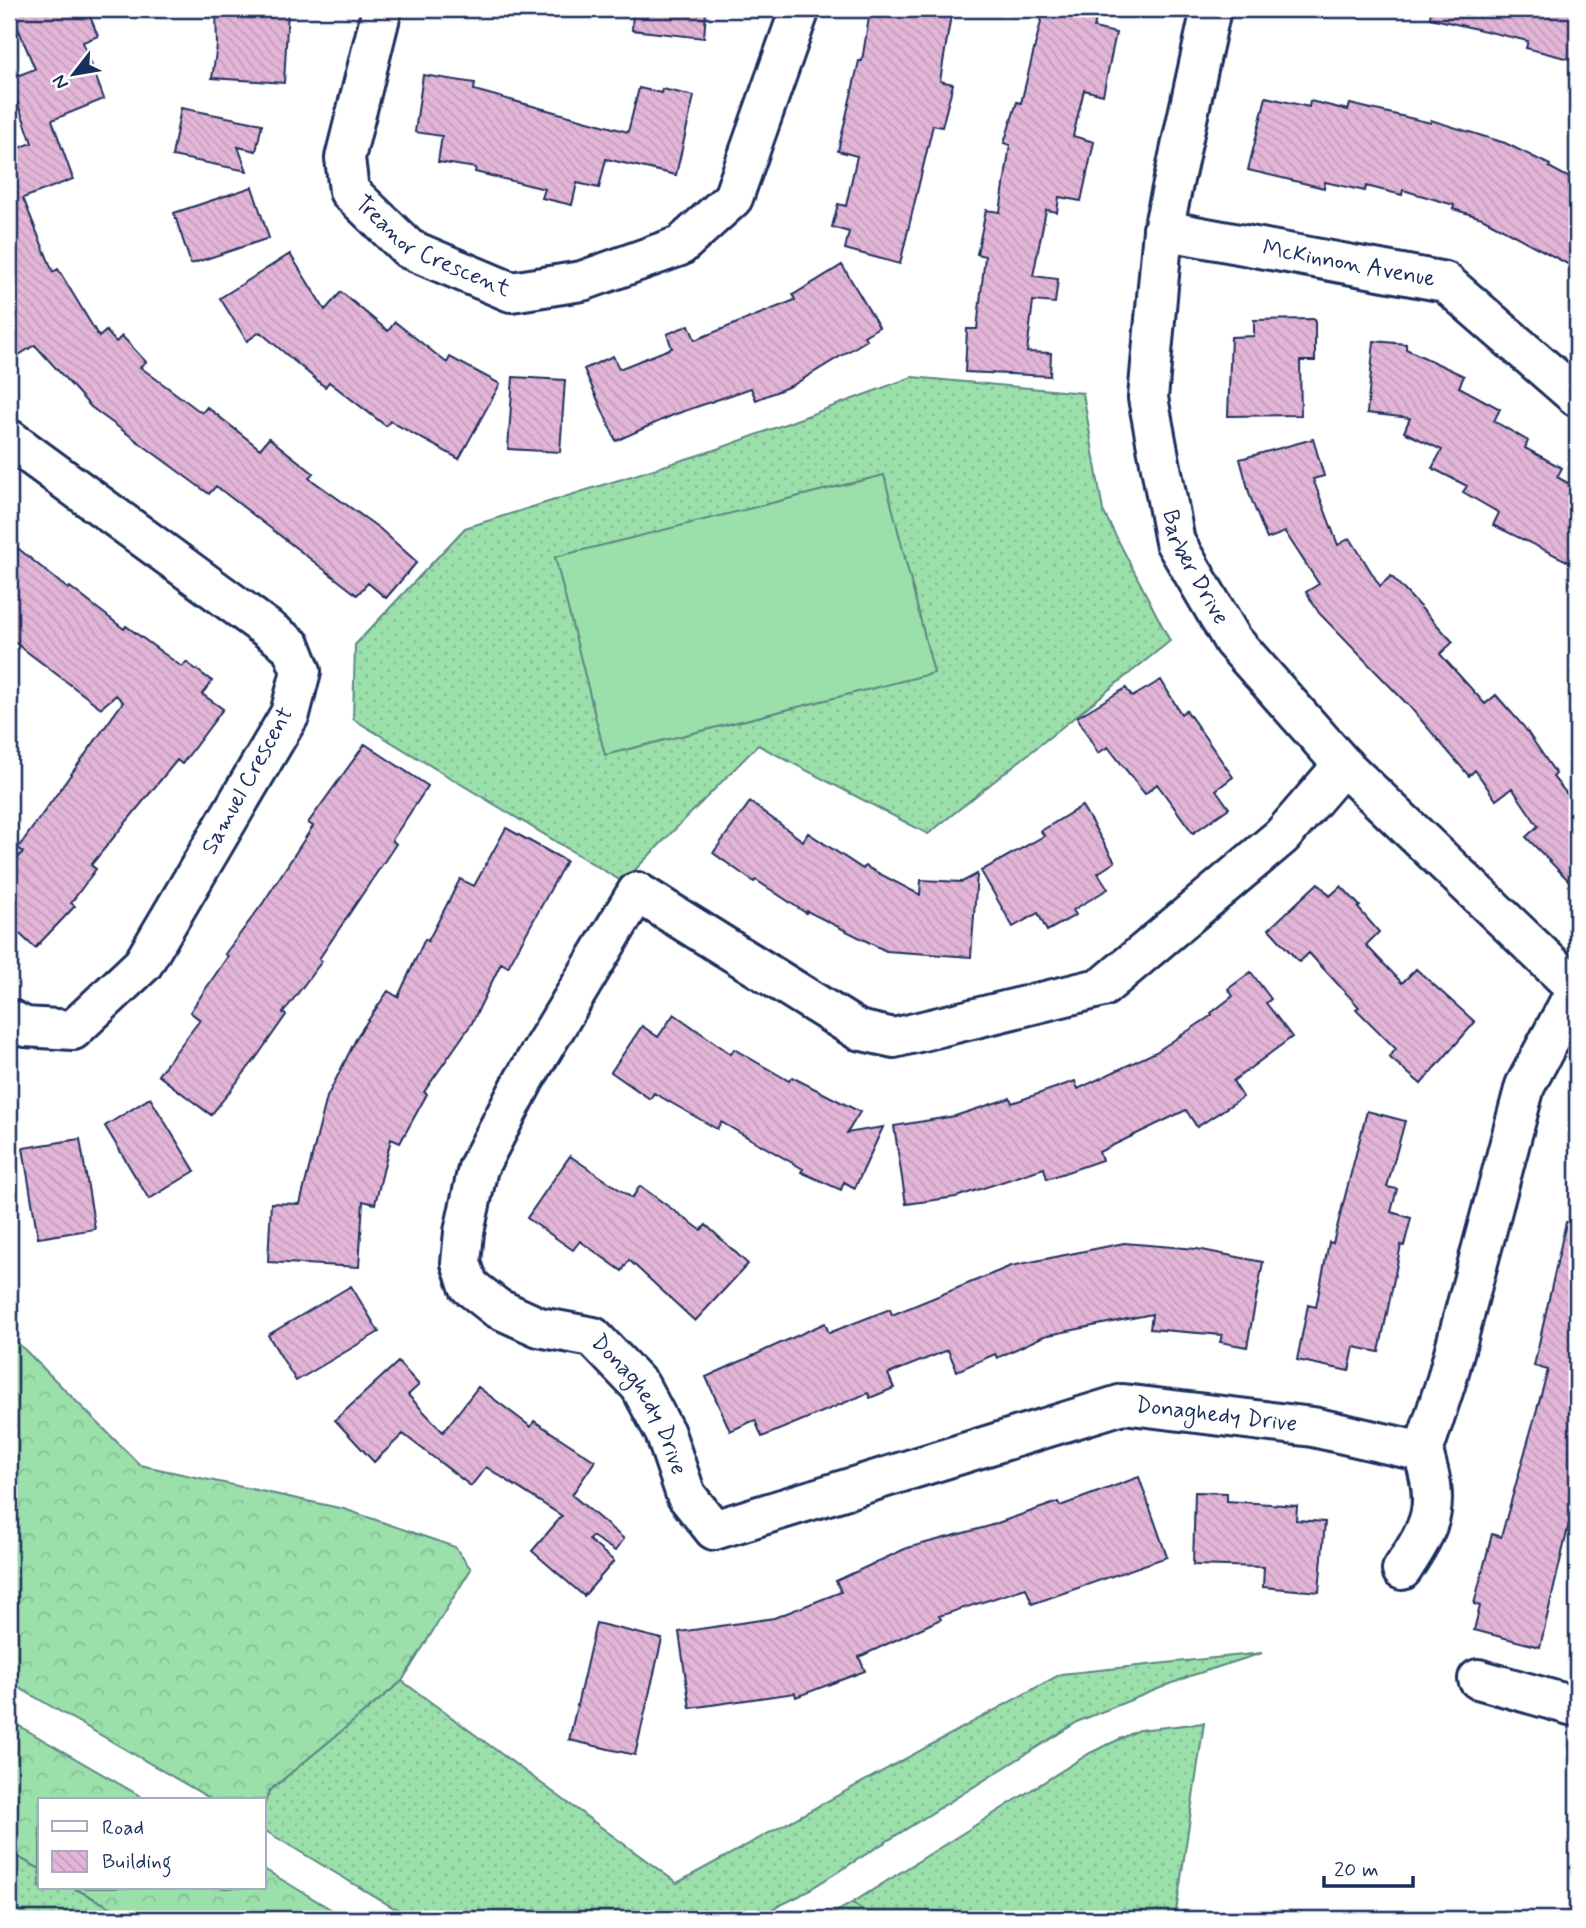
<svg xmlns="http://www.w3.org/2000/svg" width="1586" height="1928" viewBox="0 0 1586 1928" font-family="Mynerve,sans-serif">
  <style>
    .grass { fill: url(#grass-dots); stroke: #5b8784; stroke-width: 2 }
    .forest { fill: url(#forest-crowns); stroke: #5b8784; stroke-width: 2 }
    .garden { fill: #9bdfaa; stroke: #5b8784; stroke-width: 2 }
    .building { fill: url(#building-back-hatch); stroke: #1b2f5e; stroke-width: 2 }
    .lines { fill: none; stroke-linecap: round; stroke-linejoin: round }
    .minor-casing { stroke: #1b2f5e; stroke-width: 44 }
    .minor { stroke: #fff; stroke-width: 38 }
    .labels { text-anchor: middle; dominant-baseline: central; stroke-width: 7; stroke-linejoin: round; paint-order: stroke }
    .street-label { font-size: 23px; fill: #1b2f5e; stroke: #fff }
  </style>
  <defs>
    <pattern id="grass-dots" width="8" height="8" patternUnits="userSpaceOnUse" patternTransform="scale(1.75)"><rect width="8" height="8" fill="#9bdfaa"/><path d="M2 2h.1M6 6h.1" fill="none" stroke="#85c095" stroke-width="1.8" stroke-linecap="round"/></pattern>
    <pattern id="forest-crowns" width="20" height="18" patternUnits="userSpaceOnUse" patternTransform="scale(1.75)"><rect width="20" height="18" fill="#9bdfaa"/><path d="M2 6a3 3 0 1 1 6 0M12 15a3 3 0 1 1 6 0" fill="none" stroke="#85c095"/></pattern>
    <pattern id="building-back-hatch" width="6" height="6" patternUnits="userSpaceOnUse" patternTransform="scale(1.75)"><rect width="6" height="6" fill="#e3b5d7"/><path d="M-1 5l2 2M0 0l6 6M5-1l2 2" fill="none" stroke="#c29cbb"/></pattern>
  </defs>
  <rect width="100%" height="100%" fill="#fff"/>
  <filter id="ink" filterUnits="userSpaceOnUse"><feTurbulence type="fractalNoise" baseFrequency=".0143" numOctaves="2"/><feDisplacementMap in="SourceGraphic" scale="14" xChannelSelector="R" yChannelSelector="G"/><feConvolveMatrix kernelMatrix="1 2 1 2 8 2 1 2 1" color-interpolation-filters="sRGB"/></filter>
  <g filter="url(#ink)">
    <path class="grass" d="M 912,377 L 1083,393 L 1103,511 L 1170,641 L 928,834 L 758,745 L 623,882 L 353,719 L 355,645 L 465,528 L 718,449 Z
      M 1262,1653 L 1190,1676 L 1079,1721 L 799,1896 L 752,1919 L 428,1919 L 394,1908 L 264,1830 L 264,1806 L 269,1791 L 402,1681 L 677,1883 L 1061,1674 Z
      M 1204,1723 L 1175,1919 L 877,1919 L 852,1903 L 1090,1753 L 1139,1730 Z
      M 9,1852 L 40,1869 L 40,1888 L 74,1888 L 133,1919 L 9,1919 Z"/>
    <path class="forest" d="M 9,1334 L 140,1465 L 344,1509 L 455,1547 L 471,1569 L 402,1681 L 269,1791 L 264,1806 L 264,1800 L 213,1800 L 9,1682 Z
      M 9,1720 L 147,1800 L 40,1800 L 40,1869 L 9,1852 Z
      M 264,1869 L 347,1919 L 133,1919 L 74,1888 L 264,1888 Z
      M 852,1903 L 877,1919 L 824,1919 Z"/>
    <path class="garden" d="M 884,475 L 934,673 L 605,755 L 555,557 Z"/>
    <path class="building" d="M 10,9 L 87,9 L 98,36 L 83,42 L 104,99 L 52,120 L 73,179 L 23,198 L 53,272 L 58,269 L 99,337 L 106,331 L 116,342 L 122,336 L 146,362 L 140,367 L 202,413 L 207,407 L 260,449 L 269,438 L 313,473 L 309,478 L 379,528 L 417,562 L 386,598 L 368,583 L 357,595 L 216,486 L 209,494 L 91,407 L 35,345 L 17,356 L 9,342 L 9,152 L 32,143 L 9,79 L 35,69 Z
      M 216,9 L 288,9 L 284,83 L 212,78 L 217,46 Z
      M 633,9 L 706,11 L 704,38 L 632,30 Z
      M 894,9 L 952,9 L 940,81 L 953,84 L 942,127 L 933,125 L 900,264 L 845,249 L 849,232 L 832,227 L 838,204 L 846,206 L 857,156 L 838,151 L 859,61 L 862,61 L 870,11 L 893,15 Z
      M 1044,9 L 1098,9 L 1094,28 L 1116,33 L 1103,95 L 1084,90 L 1073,136 L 1094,142 L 1081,201 L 1059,197 L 1057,212 L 1046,210 L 1033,276 L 1058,279 L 1055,303 L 1033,301 L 1027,352 L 1051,353 L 1050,376 L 965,372 L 967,329 L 977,329 L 985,256 L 977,254 L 986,210 L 1000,212 L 1010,145 L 1004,143 L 1017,102 L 1021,103 Z
      M 1431,9 L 1577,9 L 1577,61 L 1526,48 L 1528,41 L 1430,18 Z
      M 423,75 L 475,83 L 474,90 L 628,132 L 639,88 L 661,93 L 662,89 L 694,96 L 676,175 L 606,159 L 599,188 L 577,183 L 572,205 L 542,198 L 545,189 L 475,172 L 476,168 L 438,162 L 442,136 L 415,132 Z
      M 1266,97 L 1309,107 L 1310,101 L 1348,110 L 1350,104 L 1431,123 L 1431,120 L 1505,143 L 1550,165 L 1549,167 L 1577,182 L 1577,269 L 1482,218 L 1453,209 L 1454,205 L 1403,190 L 1402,195 L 1366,186 L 1365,191 L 1325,182 L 1324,188 L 1248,170 Z
      M 181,108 L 262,124 L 256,151 L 238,147 L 247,171 L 172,156 Z
      M 252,187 L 269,238 L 191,264 L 174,213 Z
      M 290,254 L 325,310 L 341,292 L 388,331 L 395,322 L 447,363 L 450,357 L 500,384 L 459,459 L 390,421 L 386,426 L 329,382 L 325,387 L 260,332 L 247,341 L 220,298 Z
      M 842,265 L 879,327 L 864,336 L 867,340 L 793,385 L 756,400 L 751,388 L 673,415 L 616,441 L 584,369 L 613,356 L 619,369 L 672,348 L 667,334 L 689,325 L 695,340 L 795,300 L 793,295 Z
      M 1315,319 L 1315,361 L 1300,361 L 1301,415 L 1228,416 L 1231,337 L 1254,336 L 1254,320 Z
      M 1374,341 L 1406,344 L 1406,349 L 1464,376 L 1459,387 L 1500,409 L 1494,421 L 1528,441 L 1525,448 L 1562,468 L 1557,477 L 1577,488 L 1577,566 L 1493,525 L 1499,513 L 1463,492 L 1467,486 L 1432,468 L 1442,450 L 1404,432 L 1410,418 L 1367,413 Z
      M 513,377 L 565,380 L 560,452 L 508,449 Z
      M 1313,439 L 1324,476 L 1313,479 L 1338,545 L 1350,538 L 1380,586 L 1391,576 L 1453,642 L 1440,654 L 1485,704 L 1496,695 L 1524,727 L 1556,774 L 1553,777 L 1577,806 L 1577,889 L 1526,837 L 1538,826 L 1512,788 L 1496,800 L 1475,770 L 1469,776 L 1410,707 L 1319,613 L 1306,592 L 1319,584 L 1285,532 L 1267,539 L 1250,496 L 1240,459 Z
      M 9,541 L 68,589 L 70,587 L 124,629 L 126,626 L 182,667 L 186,662 L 212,681 L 202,694 L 223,709 L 182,764 L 177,760 L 91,865 L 96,869 L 71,903 L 75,906 L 35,948 L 9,924 L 9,867 L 23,852 L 18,848 L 123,702 L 116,695 L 101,708 L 9,638 Z
      M 1161,680 L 1181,714 L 1186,710 L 1233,777 L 1216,790 L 1229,808 L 1193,833 L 1157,784 L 1145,794 L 1108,747 L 1098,753 L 1077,717 L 1126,688 L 1132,697 Z
      M 365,744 L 428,786 L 392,840 L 396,844 L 319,959 L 322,961 L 283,1013 L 286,1015 L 256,1058 L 211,1115 L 158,1075 L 200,1020 L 190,1012 L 228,956 L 225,954 L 263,903 L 313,826 L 308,823 Z
      M 750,802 L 803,841 L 808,833 L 863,869 L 865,866 L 920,895 L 921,880 L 962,882 L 977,874 L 971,957 L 886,951 L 807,911 L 806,913 L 756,880 L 754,882 L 713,853 Z
      M 1082,806 L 1115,862 L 1098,873 L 1108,889 L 1073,910 L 1076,915 L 1047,931 L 1038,913 L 1013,927 L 981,871 L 1044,836 L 1041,831 Z
      M 506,828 L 566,861 L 508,967 L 501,963 L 472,1023 L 424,1092 L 427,1094 L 400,1143 L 391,1139 L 375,1204 L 363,1201 L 359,1267 L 268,1262 L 271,1203 L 300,1204 L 327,1097 L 358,1035 L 388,991 L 398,997 L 425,939 L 428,941 L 460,879 L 474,886 Z
      M 1318,883 L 1330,896 L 1341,886 L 1360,906 L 1358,908 L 1379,932 L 1366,945 L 1402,983 L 1416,969 L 1475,1022 L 1421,1084 L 1389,1057 L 1396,1049 L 1356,1009 L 1359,1007 L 1309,953 L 1299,962 L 1269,929 Z
      M 1251,972 L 1271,999 L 1266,1003 L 1292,1037 L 1233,1081 L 1243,1097 L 1197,1127 L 1186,1110 L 1099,1152 L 1102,1160 L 1047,1179 L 1044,1168 L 956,1197 L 906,1204 L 894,1126 L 955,1116 L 1010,1098 L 1012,1103 L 1075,1081 L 1078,1089 L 1156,1052 L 1212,1015 L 1211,1013 L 1233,996 L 1228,989 Z
      M 674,1014 L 731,1054 L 734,1049 L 789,1081 L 792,1077 L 860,1112 L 847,1133 L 883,1127 L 855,1188 L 844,1182 L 841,1190 L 801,1172 L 803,1169 L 721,1122 L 717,1129 L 654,1093 L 650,1099 L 611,1072 L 642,1026 L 658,1037 Z
      M 150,1098 L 195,1171 L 149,1199 L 105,1126 Z
      M 1367,1111 L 1405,1121 L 1387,1187 L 1397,1189 L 1391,1212 L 1411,1218 L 1404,1246 L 1401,1245 L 1379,1352 L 1354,1347 L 1349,1371 L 1297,1360 L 1308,1305 L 1316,1307 L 1329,1242 L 1333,1243 Z
      M 80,1139 L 95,1229 L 38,1238 L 23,1148 Z
      M 570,1156 L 632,1198 L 640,1186 L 701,1230 L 706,1225 L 748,1264 L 695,1321 L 629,1260 L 622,1271 L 580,1241 L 573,1250 L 527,1218 Z
      M 1566,1222 L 1577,1223 L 1577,1516 L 1571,1515 L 1540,1647 L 1474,1630 L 1480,1606 L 1474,1604 L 1492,1534 L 1501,1537 L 1548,1370 L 1534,1366 Z
      M 1124,1243 L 1197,1249 L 1263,1262 L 1247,1347 L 1220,1342 L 1222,1335 L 1150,1329 L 1152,1314 L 1044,1336 L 997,1358 L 995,1354 L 957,1371 L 948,1350 L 888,1374 L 894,1388 L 870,1398 L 868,1393 L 762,1437 L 755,1420 L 730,1431 L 706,1377 L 825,1323 L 829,1333 L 890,1309 L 892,1315 L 1011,1266 Z
      M 351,1286 L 379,1332 L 296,1381 L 268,1335 Z
      M 398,1362 L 419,1385 L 408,1395 L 443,1432 L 478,1387 L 531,1427 L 534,1421 L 595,1461 L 572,1495 L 624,1539 L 615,1551 L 592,1536 L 589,1540 L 614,1561 L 584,1596 L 532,1551 L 562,1516 L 486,1467 L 471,1486 L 403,1434 L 374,1462 L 335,1420 Z
      M 1139,1477 L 1167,1557 L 1032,1604 L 1026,1588 L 939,1616 L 941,1619 L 859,1657 L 865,1671 L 796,1697 L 795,1693 L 690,1708 L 679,1632 L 774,1618 L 841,1592 L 836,1581 L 907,1548 L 986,1527 L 1058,1502 L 1060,1506 Z
      M 1195,1492 L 1227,1493 L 1227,1501 L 1297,1506 L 1296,1520 L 1325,1522 L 1319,1592 L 1263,1587 L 1264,1567 L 1193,1565 Z
      M 596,1623 L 662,1639 L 635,1755 L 569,1740 Z"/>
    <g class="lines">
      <g class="minor-casing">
        <g id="minor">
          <path id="s1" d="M 382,9 L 345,158 L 349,191 L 409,249 L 511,292 L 582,281 L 680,246 L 733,198 L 800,9"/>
          <path id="s2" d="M 1211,9 L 1163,230 L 1148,398 L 1175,542 L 1233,641 L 1343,765 L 1577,989"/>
          <path id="s3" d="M 1163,230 L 1445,282 L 1577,397"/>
          <path d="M 9,439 L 291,646 L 301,671 L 290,714 L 143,964 L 73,1030 L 25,1027 L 9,1019"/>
          <path id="s4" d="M 1343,765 L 1282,836 L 1103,987 L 894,1038 L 858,1030 L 637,892 L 524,1080 L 478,1168 L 464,1232 L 461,1263 L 469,1286 L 497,1308 L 539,1327 L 593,1337 L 640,1386 L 665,1433 L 686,1495 L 714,1530 L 1123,1404 L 1313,1427 L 1423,1452"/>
          <path d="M 1423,1452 L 1447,1379 L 1525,1086 L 1577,988"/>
          <path d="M 1402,1570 C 1433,1523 1440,1507 1423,1452"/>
          <path d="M 1478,1679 L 1577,1707"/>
        </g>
      </g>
      <use href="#minor" class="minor"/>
    </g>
  </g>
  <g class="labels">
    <g class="street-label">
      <text stroke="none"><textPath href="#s1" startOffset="289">Treanor Crescent</textPath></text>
      <text stroke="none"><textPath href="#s3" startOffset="189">McKinnon Avenue</textPath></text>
      <text stroke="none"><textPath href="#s2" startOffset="572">Barber Drive</textPath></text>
      <text transform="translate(248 781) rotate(-61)">Samuel Crescent</text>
      <text stroke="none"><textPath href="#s4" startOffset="1500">Donaghedy Drive</textPath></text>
      <text stroke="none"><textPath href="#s4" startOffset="2170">Donaghedy Drive</textPath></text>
    </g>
  </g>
  <rect width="1586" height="1928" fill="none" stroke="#fff" stroke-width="35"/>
  <rect x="18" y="18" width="1551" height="1893" fill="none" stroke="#1b2f5e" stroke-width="2.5" filter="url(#ink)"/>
  <rect x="38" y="1798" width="228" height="91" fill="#ffffff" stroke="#a4acbf" stroke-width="2"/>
  <rect x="52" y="1821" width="35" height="10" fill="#ffffff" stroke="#a4acbf" stroke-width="2"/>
  <text x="102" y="1834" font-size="21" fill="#1b2f5e">Road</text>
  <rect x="52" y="1851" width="35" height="21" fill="url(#building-back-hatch)" stroke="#a4acbf" stroke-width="2"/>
  <text x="102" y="1868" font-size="21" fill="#1b2f5e">Building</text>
  <g transform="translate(74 74) rotate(239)" stroke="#ffffff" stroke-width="5" paint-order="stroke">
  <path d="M0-5L12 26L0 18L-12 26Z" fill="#1b2f5e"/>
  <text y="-10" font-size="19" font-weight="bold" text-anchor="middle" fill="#1b2f5e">N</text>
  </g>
  <path d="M1324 1876v10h89v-10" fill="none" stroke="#1b2f5e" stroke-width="3.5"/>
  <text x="1334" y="1876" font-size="21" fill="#1b2f5e" stroke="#ffffff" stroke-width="5" paint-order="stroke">20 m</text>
</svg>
